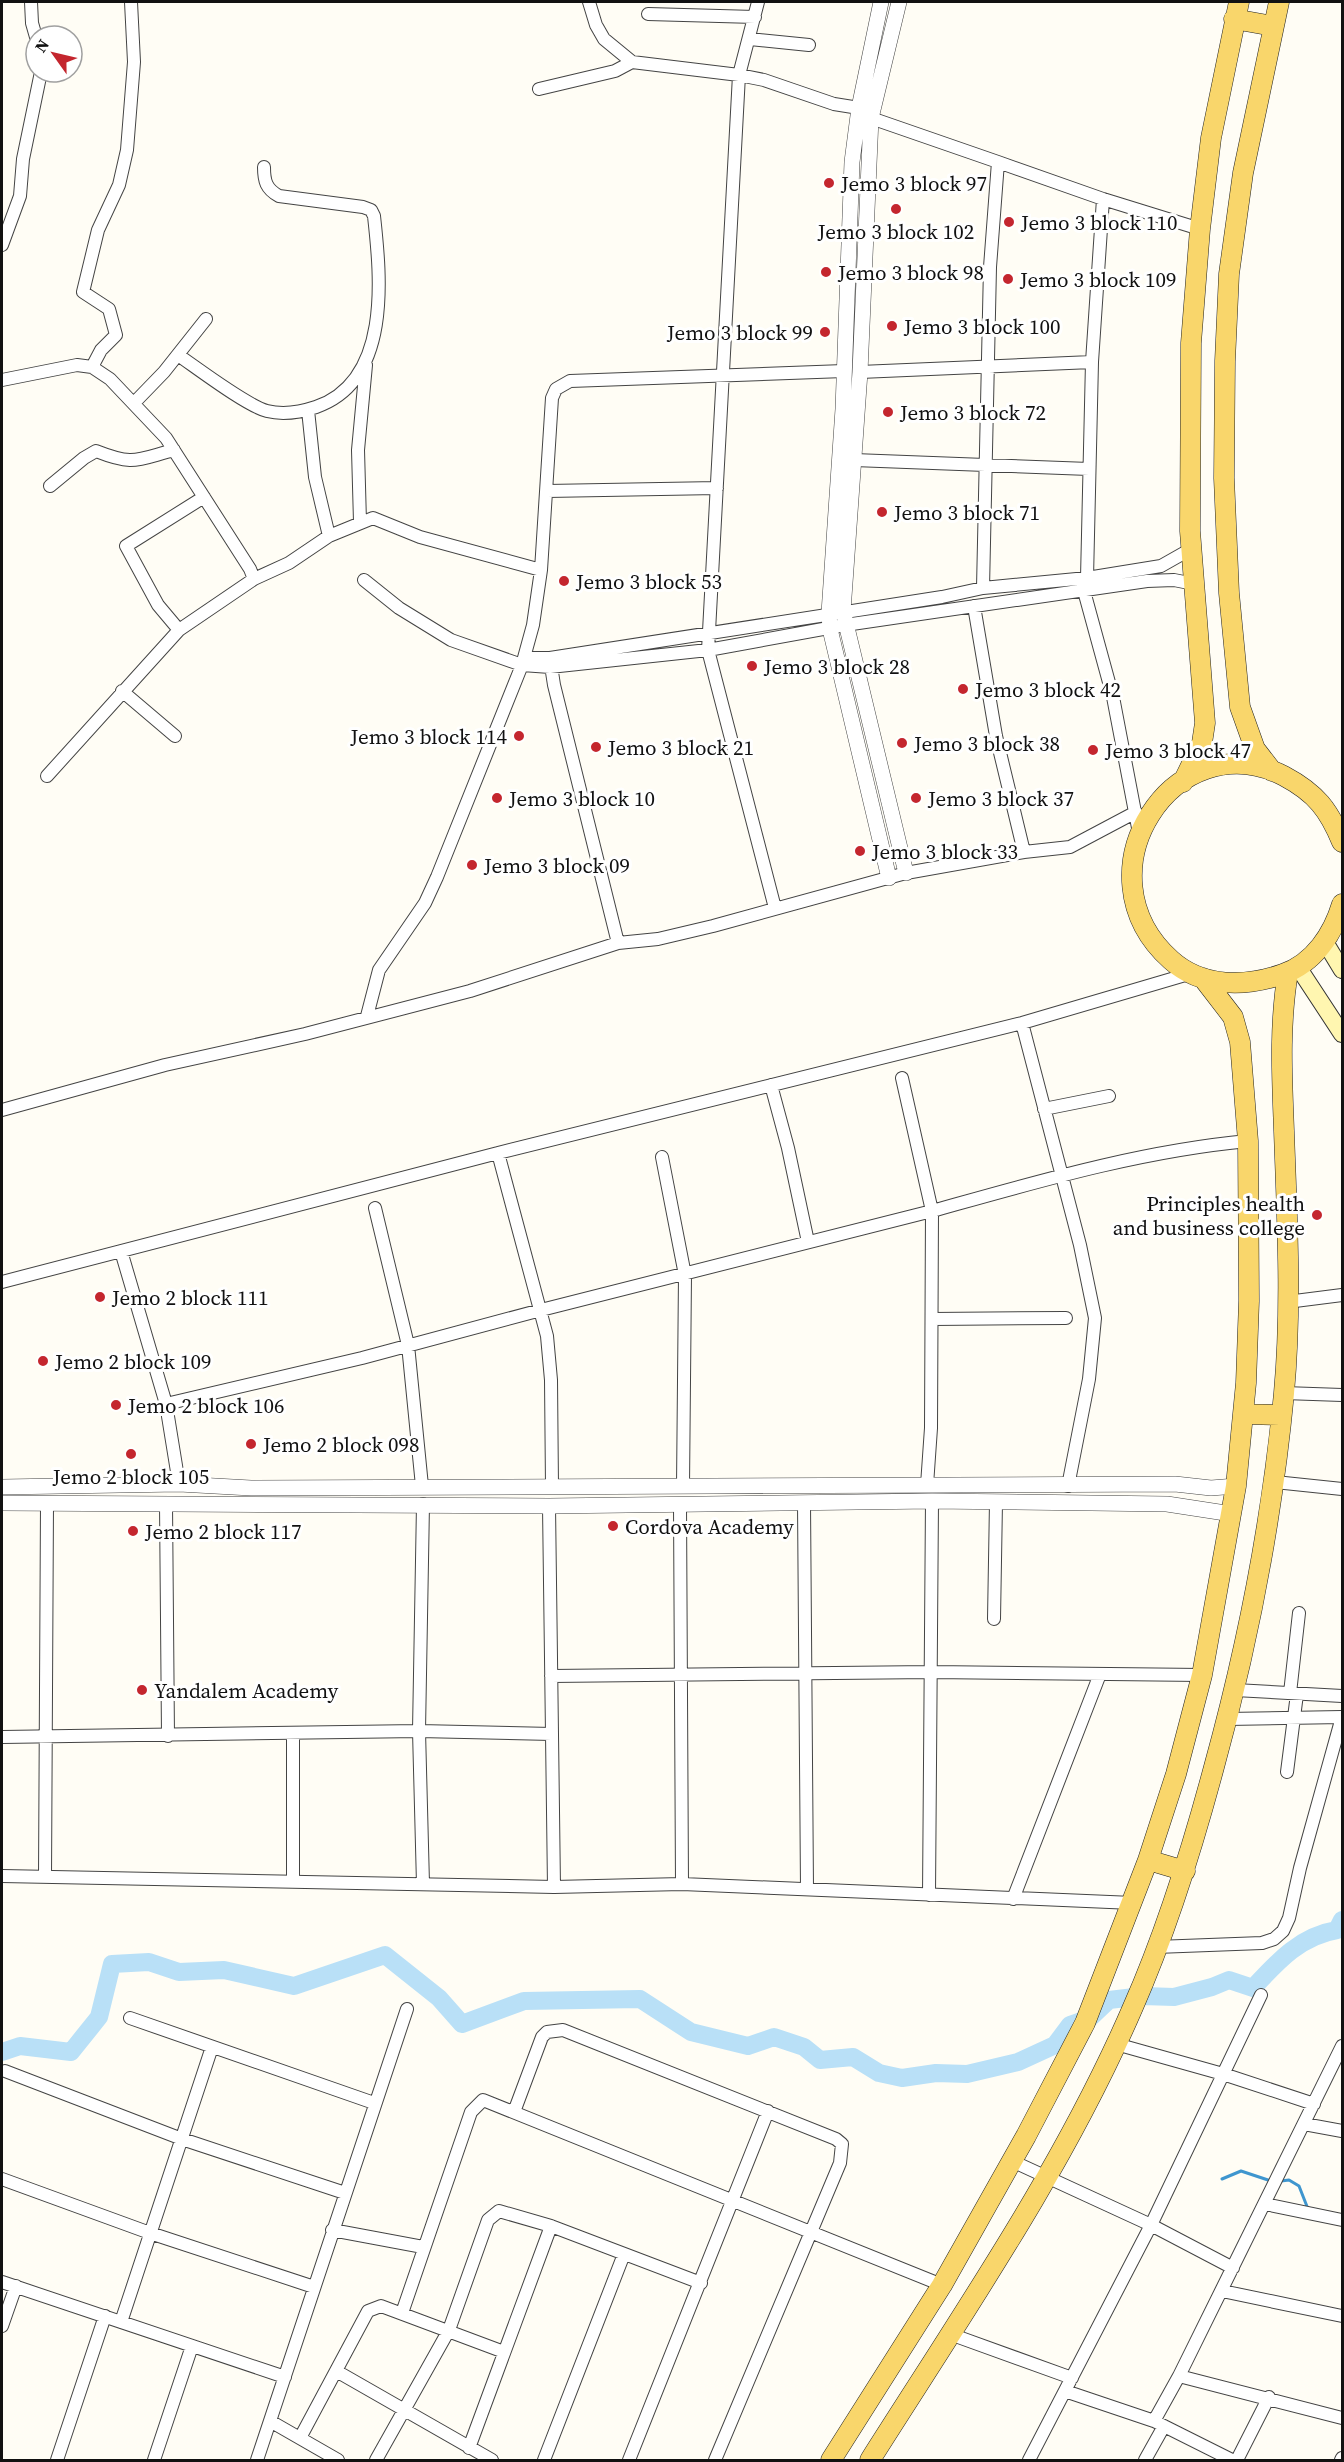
<svg xmlns="http://www.w3.org/2000/svg" width="1344" height="2462" viewBox="0 0 1344 2462" font-family="'Source Serif 4',serif">
  <style>
    .lines { fill: none; stroke-linecap: round; stroke-linejoin: round }
    .stream { stroke: #3f96cf; stroke-width: 3 }
    .river { stroke: #b9e0f7; stroke-width: 18 }
    .minor-casing { stroke: #444; stroke-width: 14 }
    .tertiary-casing { stroke: #444; stroke-width: 16 }
    .secondary-casing { stroke: #333; stroke-width: 18 }
    .primary-casing { stroke: #222; stroke-width: 21 }
    .minor { stroke: #fff; stroke-width: 12 }
    .tertiary { stroke: #fff; stroke-width: 15 }
    .secondary { stroke: #fff6b0; stroke-width: 16 }
    .primary { stroke: #f9d66b; stroke-width: 20 }
    .poi-dot { fill: #c4262e; stroke: #fff; stroke-width: 2 }
    .labels { text-anchor: middle; dominant-baseline: central; stroke-width: 6; stroke-linejoin: round; paint-order: stroke }
    .poi-label { font-size: 21px; fill: #111; stroke: #fff; text-anchor: start }
  </style>
  <rect width="100%" height="100%" fill="#fffdf5"/>
  <g class="lines">
    <path class="stream" d="M 1222,2179 L 1241,2171 L 1271,2181
      M 1281,2181 L 1289,2180 L 1299,2186 L 1308,2209"/>
    <path class="river" d="M 2,2052 L 20,2046 L 71,2052 L 99,2017 L 112,1964 L 149,1962 L 179,1972 L 224,1970 L 294,1986 L 385,1955 L 439,1998 L 462,2024 L 524,2001 L 640,1999 L 691,2032 L 748,2046 L 774,2037 L 804,2047 L 820,2060 L 853,2057 L 879,2073 L 902,2078 L 936,2073 L 967,2074 L 1018,2062 L 1055,2045 L 1070,2025 L 1090,2018 L 1109,2000 L 1143,1996 L 1174,1997 L 1212,1987 L 1229,1980 L 1253,1988 C 1277,1962 1300,1936 1337,1930 L 1342,1920"/>
    <g class="minor-casing">
      <path id="minor" d="M 31,2 L 32,23 L 36,37
        M 589,2 L 596,25 L 604,39 L 632,62 L 739,75 L 764,80 L 834,104 L 859,108
        M 758,2 L 739,75 L 708,650 L 775,908
        M 648,14 L 755,17
        M 750,39 L 809,45
        M 539,89 L 615,71 L 632,62
        M 871,118 L 998,162 L 990,267 L 983,588
        M 998,162 L 1103,199 L 1200,229
        M 2,245 L 20,196 L 23,159 L 41,72
        M 178,355 C 197,368 247,406 267,411 C 283,415 301,412 316,407 C 391,381 381,279 374,216 L 371,210 L 363,207 L 279,196 C 266,189 264,181 264,167
        M 92,367 L 101,350 L 116,335 L 109,309 L 83,292 L 98,230 L 119,185 L 127,150 L 134,62 L 131,2
        M 860,372 L 1092,362
        M 2,380 L 77,365 L 92,367 L 110,379 L 166,438 L 250,569 L 254,579
        M 134,403 L 164,372 L 206,319
        M 308,410 L 315,477 L 329,536
        M 854,460 L 1089,469
        M 50,486 L 84,458 L 96,451 C 134,466 136,460 174,450
        M 547,491 L 717,488
        M 360,522 L 358,450 L 366,365
        M 1087,578 L 1092,362 L 1103,199
        M 364,580 L 399,608 L 451,640 L 522,665 L 550,667 L 708,650 L 845,625 L 1147,581 L 1174,580 L 1194,584
        M 1084,591 L 1113,697 L 1139,833
        M 179,630 L 158,605 L 126,546 L 204,497
        M 532,658 L 550,658 L 942,597 L 983,588 L 1087,578 L 1161,566 L 1191,549
        M 550,659 L 554,685 L 618,943
        M 122,691 L 175,736
        M 47,776 L 179,630 L 254,579 L 289,563 L 329,536 L 373,518 L 420,537 L 541,570
        M 1024,852 L 1070,847 L 1136,812
        M 367,1016 L 379,970 L 425,903 L 437,877 L 522,665 L 533,625 L 541,570 L 552,398 L 556,389 L 570,381 L 844,371
        M 1022,1023 L 1080,1245 L 1095,1318 L 1089,1379 L 1068,1486
        M 902,1078 L 932,1211 C 1036,1182 1140,1151 1248,1141
        M 771,1085 L 788,1148 L 808,1242
        M 1044,1109 L 1109,1096
        M 2,1110 L 165,1065 L 305,1034 L 470,991 L 618,943 L 658,939 L 713,926 L 906,873 L 1024,852 L 996,736 L 974,606
        M 498,1153 L 547,1336 L 551,1380 L 552,1487
        M 662,1157 L 685,1275 L 683,1486
        M 375,1208 L 408,1345 L 422,1486
        M 121,1251 L 166,1404 L 179,1484
        M 2,1282 L 498,1153 L 1022,1023 L 1192,973
        M 1287,1302 L 1342,1295
        M 932,1319 L 1066,1318
        M 1284,1393 L 1342,1395
        M 166,1404 L 362,1358 L 541,1310 L 932,1211 L 931,1428 L 927,1485
        M 1275,1482 L 1342,1489
        M 804,1503 L 807,1889
        M 166,1504 L 168,1736
        M 680,1505 L 682,1884
        M 549,1506 L 554,1887
        M 994,1619 L 996,1502
        M 551,1676 L 932,1672 L 1202,1675
        M 1235,1690 L 1342,1696
        M 1290,1693 L 1299,1613
        M 1227,1719 L 1342,1717
        M 293,1733 L 293,1880
        M 2,1737 L 419,1731 L 552,1734
        M 1287,1772 L 1297,1694
        M 2,1876 L 554,1887 L 682,1884 L 1133,1903
        M 45,1877 L 47,1504
        M 423,1884 L 419,1731 L 423,1504
        M 929,1895 L 932,1501
        M 1013,1899 L 1100,1674
        M 1156,1947 L 1262,1943 L 1274,1939 L 1283,1931 L 1289,1918 L 1300,1868 L 1342,1717
        M 130,2018 L 374,2103
        M 1116,2044 L 1223,2074 L 1314,2104
        M 1342,2046 L 1179,2376 L 1342,2418
        M 5,2071 L 182,2139 L 345,2193
        M 514,2112 L 542,2037 L 547,2032 L 563,2030 L 836,2139 L 842,2144 L 840,2163 L 715,2460
        M 1304,2124 L 1342,2131
        M 1012,2161 L 1151,2225 L 1233,2268
        M 2,2179 L 150,2233 L 314,2287
        M 1265,2204 L 1342,2220
        M 332,2230 L 423,2247
        M 2,2282 L 285,2377
        M 1222,2291 L 1342,2316
        M 402,2313 L 471,2112 L 483,2100 L 942,2285
        M 121,2322 L 212,2047
        M 2,2326 L 16,2286
        M 950,2334 L 1072,2378
        M 338,2372 L 492,2460
        M 1065,2391 L 1154,2421 L 1232,2460
        M 270,2421 L 338,2460
        M 1154,2421 L 1179,2376
        M 300,2438 L 368,2311 L 381,2306 L 504,2352
        M 469,2448 L 551,2226
        M 57,2460 L 105,2316
        M 154,2460 L 192,2346
        M 257,2460 L 407,2009
        M 376,2460 L 449,2330 L 488,2220 L 499,2211 L 551,2226 L 701,2283
        M 544,2460 L 624,2254
        M 629,2460 L 768,2111
        M 1029,2460 L 1151,2225 L 1261,1995
        M 1145,2460 L 1164,2426
        M 1237,2460 L 1269,2397
        M 1341,2460 L 1342,2458"/>
    </g>
    <g class="tertiary-casing">
      <path id="tertiary" d="M 881,2 L 859,108 L 852,162 L 843,409 L 829,613 L 830,629 L 889,878
        M 899,2 L 871,118 L 860,372 L 843,611 L 906,873
        M 2,1487 L 179,1484 L 251,1488 L 1175,1484 L 1211,1488 L 1236,1486
        M 2,1503 L 549,1506 L 932,1501 L 1167,1504 L 1232,1514"/>
    </g>
    <g class="secondary-casing">
      <path id="secondary" d="M 1325,942 L 1342,970
        M 1298,967 L 1342,1034"/>
    </g>
    <g class="primary-casing">
      <path id="primary" d="M 1234,19 L 1273,26
        M 1272,771 L 1255,749 L 1240,707 L 1229,593 L 1224,478 L 1225,361 L 1229,274 L 1243,173 L 1279,2
        M 1183,782 L 1202,743 L 1205,723 L 1190,531 L 1191,343 L 1200,229 L 1211,138 L 1239,2
        M 1342,842 C 1329,810 1316,793 1284,776 C 1175,720 1074,873 1171,960 C 1202,988 1246,987 1283,974 C 1314,963 1333,934 1342,904
        M 1244,1414 L 1280,1415
        M 1148,1860 L 1185,1871
        M 831,2460 L 942,2285 L 1026,2136 L 1085,2023 L 1148,1860 L 1176,1774 L 1202,1675 L 1236,1486 L 1246,1383 L 1249,1301 L 1248,1141 L 1240,1042 L 1233,1017 L 1203,978
        M 870,2460 C 963,2313 1064,2167 1133,2007 C 1167,1930 1192,1849 1214,1767 C 1248,1644 1272,1520 1284,1393 C 1292,1306 1287,1217 1284,1131 C 1282,1077 1279,1026 1288,972"/>
    </g>
    <use href="#minor" class="minor"/>
    <use href="#tertiary" class="tertiary"/>
    <use href="#secondary" class="secondary"/>
    <use href="#primary" class="primary"/>
  </g>
  <g class="poi-dot">
    <circle cx="829" cy="183" r="6"/>
    <circle cx="896" cy="209" r="6"/>
    <circle cx="1009" cy="222" r="6"/>
    <circle cx="826" cy="272" r="6"/>
    <circle cx="1008" cy="279" r="6"/>
    <circle cx="892" cy="326" r="6"/>
    <circle cx="825" cy="332" r="6"/>
    <circle cx="888" cy="412" r="6"/>
    <circle cx="882" cy="512" r="6"/>
    <circle cx="564" cy="581" r="6"/>
    <circle cx="752" cy="666" r="6"/>
    <circle cx="963" cy="689" r="6"/>
    <circle cx="519" cy="736" r="6"/>
    <circle cx="902" cy="743" r="6"/>
    <circle cx="596" cy="747" r="6"/>
    <circle cx="1093" cy="750" r="6"/>
    <circle cx="497" cy="798" r="6"/>
    <circle cx="916" cy="798" r="6"/>
    <circle cx="860" cy="851" r="6"/>
    <circle cx="472" cy="865" r="6"/>
    <circle cx="1317" cy="1215" r="6"/>
    <circle cx="100" cy="1297" r="6"/>
    <circle cx="43" cy="1361" r="6"/>
    <circle cx="116" cy="1405" r="6"/>
    <circle cx="251" cy="1444" r="6"/>
    <circle cx="131" cy="1454" r="6"/>
    <circle cx="613" cy="1526" r="6"/>
    <circle cx="133" cy="1531" r="6"/>
    <circle cx="142" cy="1690" r="6"/>
  </g>
  <g class="labels">
    <g class="poi-label">
      <text x="841" y="183">Jemo 3 block 97</text>
      <text x="1021" y="222">Jemo 3 block 110</text>
      <text x="896" y="231" text-anchor="middle">Jemo 3 block 102</text>
      <text x="838" y="272">Jemo 3 block 98</text>
      <text x="1020" y="279">Jemo 3 block 109</text>
      <text x="904" y="326">Jemo 3 block 100</text>
      <text x="813" y="332" text-anchor="end">Jemo 3 block 99</text>
      <text x="900" y="412">Jemo 3 block 72</text>
      <text x="894" y="512">Jemo 3 block 71</text>
      <text x="576" y="581">Jemo 3 block 53</text>
      <text x="764" y="666">Jemo 3 block 28</text>
      <text x="975" y="689">Jemo 3 block 42</text>
      <text x="507" y="736" text-anchor="end">Jemo 3 block 114</text>
      <text x="914" y="743">Jemo 3 block 38</text>
      <text x="608" y="747">Jemo 3 block 21</text>
      <text x="1105" y="750">Jemo 3 block 47</text>
      <text x="509" y="798">Jemo 3 block 10</text>
      <text x="928" y="798">Jemo 3 block 37</text>
      <text x="872" y="851">Jemo 3 block 33</text>
      <text x="484" y="865">Jemo 3 block 09</text>
      <text x="1305" y="1203" text-anchor="end">Principles health<tspan x="1305" dy="24">and business college</tspan></text>
      <text x="112" y="1297">Jemo 2 block 111</text>
      <text x="55" y="1361">Jemo 2 block 109</text>
      <text x="128" y="1405">Jemo 2 block 106</text>
      <text x="263" y="1444">Jemo 2 block 098</text>
      <text x="131" y="1476" text-anchor="middle">Jemo 2 block 105</text>
      <text x="625" y="1526">Cordova Academy</text>
      <text x="145" y="1531">Jemo 2 block 117</text>
      <text x="154" y="1690">Yandalem Academy</text>
    </g>
  </g>
  <rect width="1344" height="2462" fill="none" stroke="#111111" stroke-width="6"/>
  <g transform="translate(54 54) rotate(304)"><circle r="28" fill="#ffffff" stroke="#a0a0a0" stroke-width="1.5"/>
  <path d="M0-4.5L10 22L0 15L-10 22Z" fill="#c4262e"/>
  <text y="-9" font-size="16" font-weight="bold" text-anchor="middle" fill="#111111">N</text>
  </g>
</svg>
